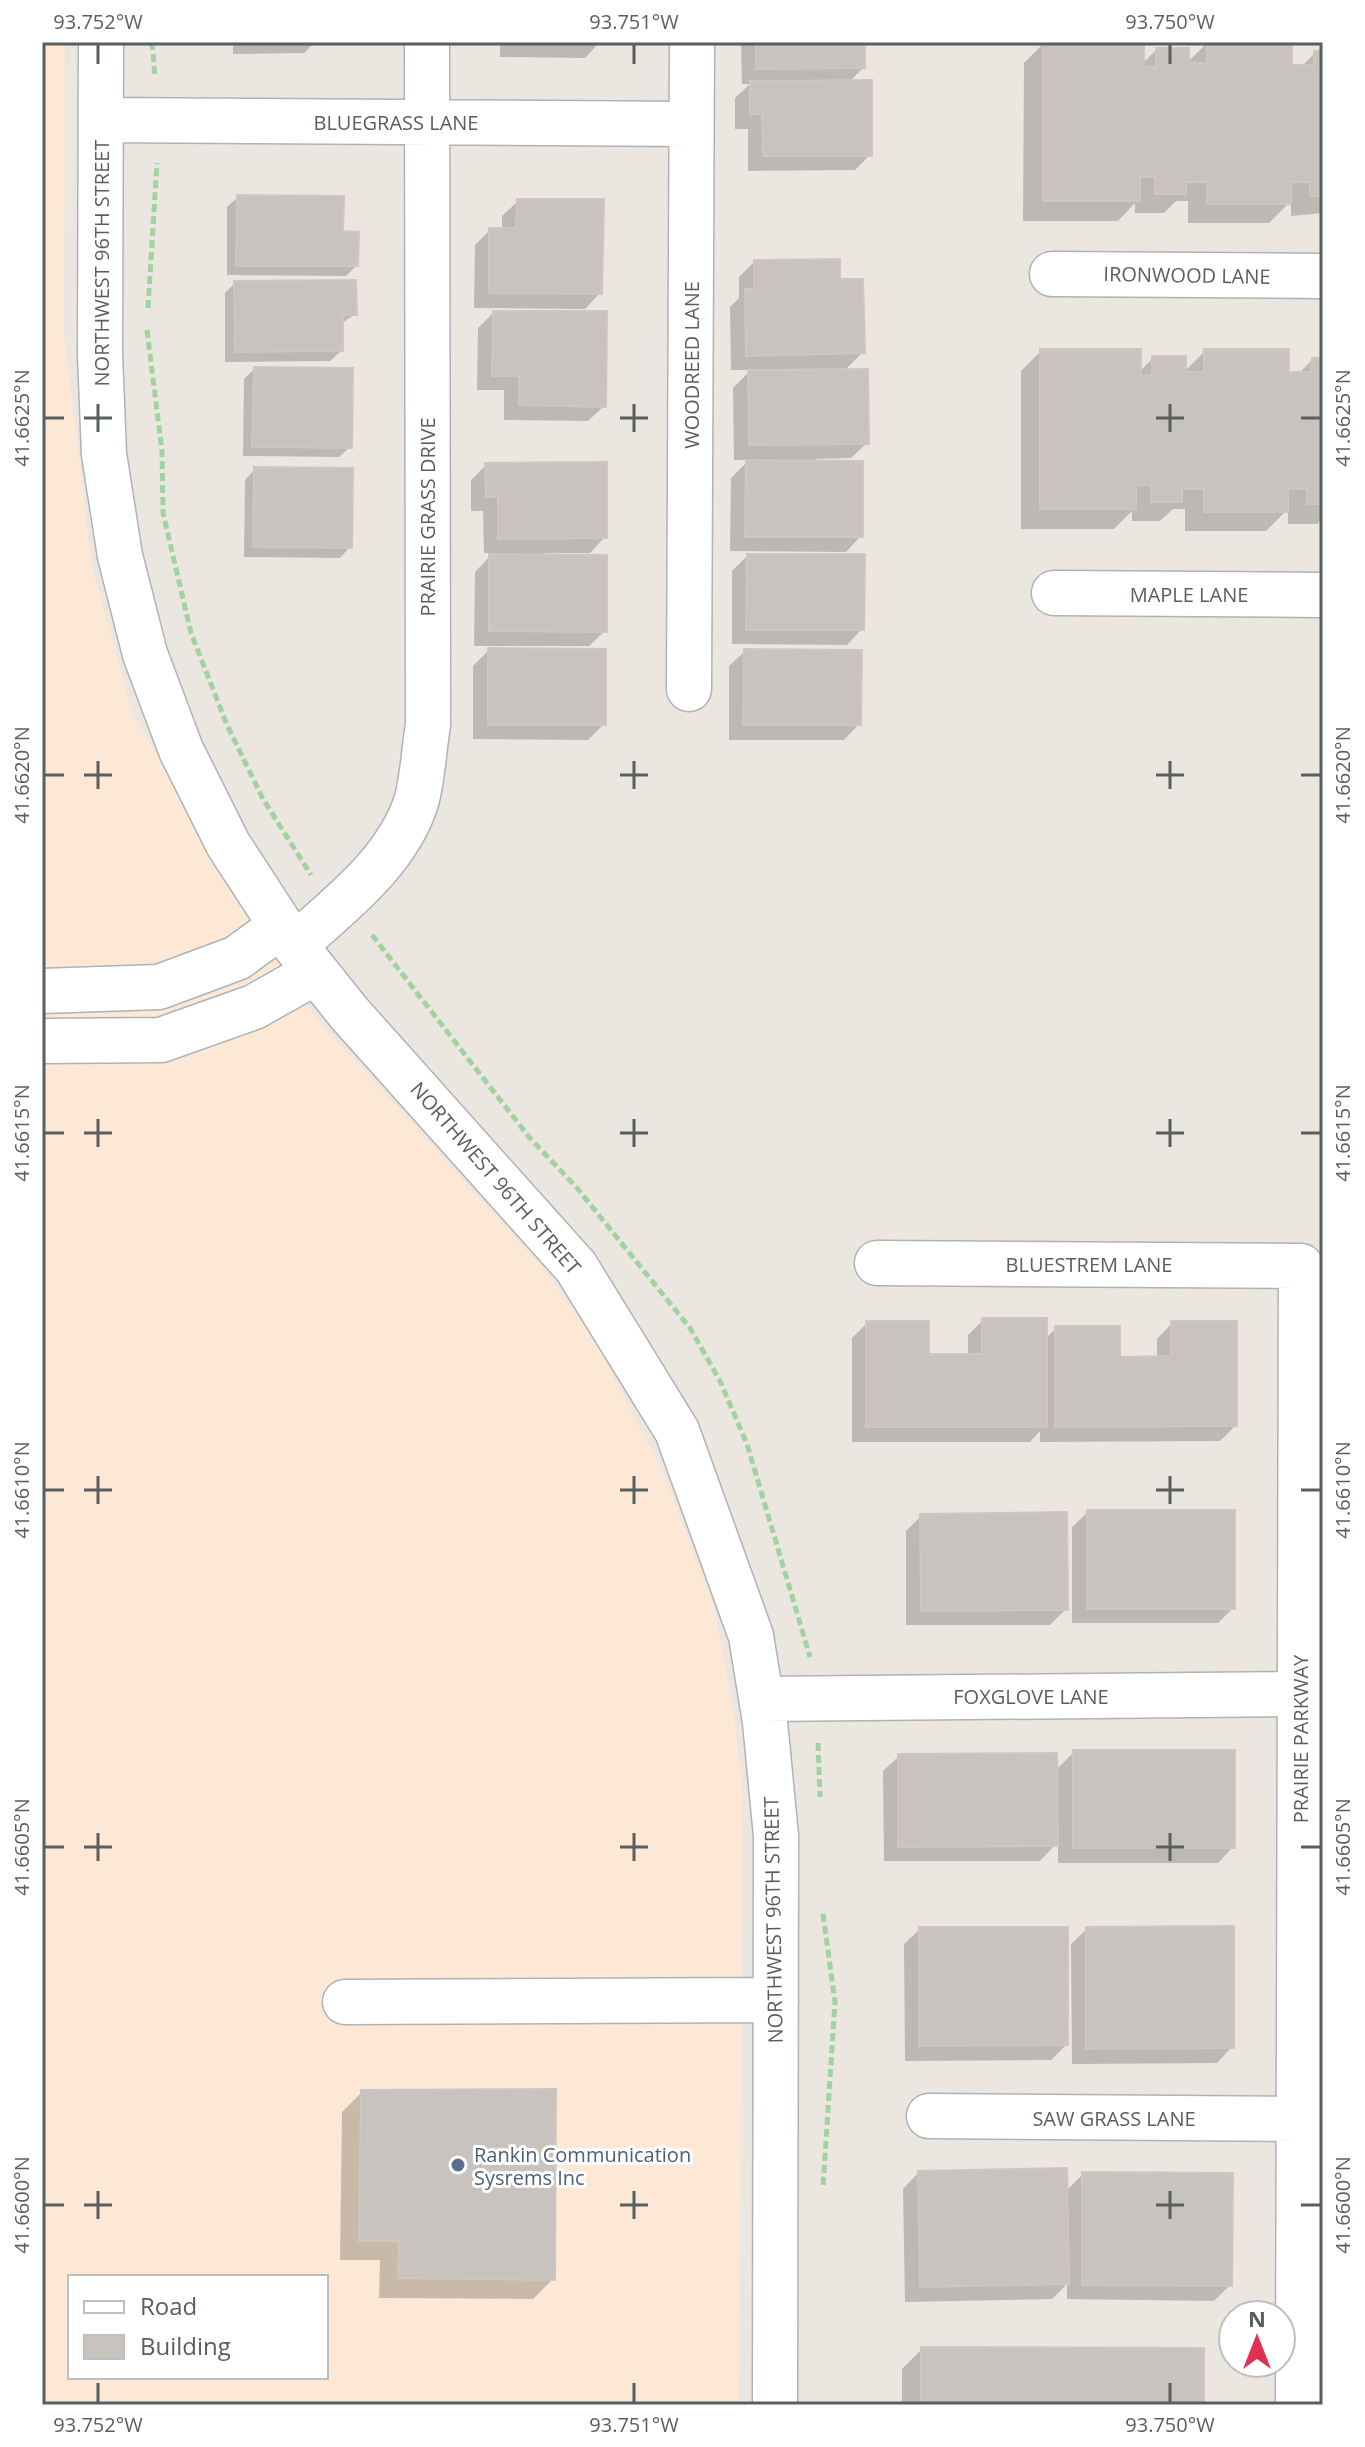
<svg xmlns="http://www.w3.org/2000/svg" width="1365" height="2447" viewBox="0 0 1365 2447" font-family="'Open Sans',sans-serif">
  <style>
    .commercial { fill: #fce8d4; fill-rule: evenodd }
    .shadow { fill: #0003 }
    .building { fill: #c8c3bf; stroke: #cfc6bf; stroke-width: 2 }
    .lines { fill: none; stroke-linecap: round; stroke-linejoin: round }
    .minor-casing { stroke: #aeb3b5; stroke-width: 47 }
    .path { stroke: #a1d3a1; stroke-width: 5; stroke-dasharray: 8 4; stroke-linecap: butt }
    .minor { stroke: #fff; stroke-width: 44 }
    .ticks { fill: none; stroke: #595e60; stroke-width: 3 }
    .service-dot { fill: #5c6f8a; stroke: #fff; stroke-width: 3 }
    .labels { text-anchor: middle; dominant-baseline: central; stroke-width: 6; stroke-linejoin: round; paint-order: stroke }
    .street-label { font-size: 20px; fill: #595e60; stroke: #fff }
    .service-label { font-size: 20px; fill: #4e5e75; stroke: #fff; text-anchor: start }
    .neatline { fill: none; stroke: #595e60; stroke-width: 3 }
    .ticks-label { font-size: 20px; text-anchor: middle; fill: #595e60 }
  </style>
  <rect width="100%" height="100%" fill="#ebe6e0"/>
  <path class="commercial" d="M 42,42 L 65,42 L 64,334 L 92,566 L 133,715 L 313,1014 L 541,1266 L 593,1338 L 664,1474 L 713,1604 L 733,1707 L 743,1791 L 739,2405 L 42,2405 ZM 70,2277 L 326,2277 L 326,2377 L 70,2377 Z"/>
  <path class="shadow" d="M 233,42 L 315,42 L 304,53 L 233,54 Z
    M 500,42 L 600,42 L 585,58 L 500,57 Z
    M 729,42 L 863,42 L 863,68 L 849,82 L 870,155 L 855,170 L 748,171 L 748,129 L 735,129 L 735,98 L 750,84 L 742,84 L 741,42 Z
    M 1044,43 L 1142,64 L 1156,50 L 1187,63 L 1207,43 L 1290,67 L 1301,67 L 1315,53 L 1323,53 L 1323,213 L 1291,216 L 1291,201 L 1269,223 L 1188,223 L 1188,201 L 1176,201 L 1164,213 L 1135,213 L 1135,203 L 1118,221 L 1023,221 L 1024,63 Z
    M 238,197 L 341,233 L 356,266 L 346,276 L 227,275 L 227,207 Z
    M 518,201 L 600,293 L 585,309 L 474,308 L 475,245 L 490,230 L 502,230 L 502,216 Z
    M 754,262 L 838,281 L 863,352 L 844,371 L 867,443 L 851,458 L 815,459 L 861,536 L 846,552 L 730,551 L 731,478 L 749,460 L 734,460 L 733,388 L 751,370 L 731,370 L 730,307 L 739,298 L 739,277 Z
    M 235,283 L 355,314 L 341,324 L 341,351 L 330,361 L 225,362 L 225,293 Z
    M 493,313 L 604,406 L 588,421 L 504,420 L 504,390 L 477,390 L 478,328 Z
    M 1041,351 L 1139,372 L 1153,358 L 1184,372 L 1205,351 L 1287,374 L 1298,374 L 1312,360 L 1323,360 L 1323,518 L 1317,524 L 1288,524 L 1288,509 L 1266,531 L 1185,531 L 1185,509 L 1173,509 L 1160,521 L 1132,521 L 1132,511 L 1114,529 L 1021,529 L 1021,371 Z
    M 254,369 L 350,447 L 339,457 L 243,456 L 244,379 Z
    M 486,465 L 605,537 L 590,553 L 545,553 L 605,631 L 589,646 L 474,646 L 475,572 L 493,553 L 484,553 L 483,511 L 471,511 L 471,480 Z
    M 255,469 L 350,547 L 340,558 L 244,557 L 245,480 Z
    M 747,556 L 862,629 L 847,645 L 732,644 L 732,571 Z
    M 489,650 L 604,724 L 588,740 L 473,739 L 473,666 Z
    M 745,651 L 859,724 L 844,740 L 729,740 L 729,666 Z
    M 983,1320 L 1045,1339 L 1056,1328 L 1118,1359 L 1157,1359 L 1157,1339 L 1172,1323 L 1235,1426 L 1220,1441 L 1040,1442 L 1040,1431 L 1030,1442 L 852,1442 L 852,1338 L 867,1323 L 927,1356 L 968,1356 L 968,1335 Z
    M 1088,1512 L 1233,1608 L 1218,1623 L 1072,1623 L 1072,1527 Z
    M 921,1516 L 1066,1609 L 1050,1625 L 906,1625 L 906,1531 Z
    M 1074,1752 L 1233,1847 L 1218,1863 L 1058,1863 L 1058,1842 L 1040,1861 L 884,1861 L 883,1771 L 899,1756 L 1055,1771 Z
    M 920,1929 L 1066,2045 L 1051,2060 L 905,2061 L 904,1944 Z
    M 1087,1929 L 1232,2047 L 1217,2063 L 1072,2064 L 1071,1944 Z
    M 362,2092 L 553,2279 L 533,2299 L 379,2298 L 380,2260 L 340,2260 L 342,2112 Z
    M 918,2173 L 1066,2191 L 1083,2174 L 1230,2285 L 1214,2301 L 1067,2299 L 1067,2284 L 1052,2299 L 905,2302 L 903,2189 Z
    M 922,2349 L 1202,2405 L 902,2405 L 902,2369 Z"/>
  <path class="building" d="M 756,42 L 865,42 L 865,68 L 756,69 Z
    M 1043,42 L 1144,42 L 1144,67 L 1156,67 L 1156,48 L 1189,48 L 1189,63 L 1207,63 L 1207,42 L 1292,42 L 1292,65 L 1314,65 L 1314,51 L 1323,51 L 1323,196 L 1310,196 L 1310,182 L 1291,182 L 1291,204 L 1207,204 L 1207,182 L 1186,182 L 1186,194 L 1155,194 L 1155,177 L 1140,177 L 1140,201 L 1043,201 Z
    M 872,80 L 872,156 L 763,156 L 762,114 L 750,114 L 750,81 Z
    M 237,195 L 344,196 L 343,231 L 359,232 L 358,266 L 236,266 Z
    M 517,199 L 604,199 L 602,294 L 489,293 L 489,228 L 516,228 Z
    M 840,259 L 840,279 L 863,279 L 865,353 L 746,356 L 745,289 L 754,289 L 754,260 Z
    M 356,280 L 357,315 L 343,315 L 343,351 L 235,352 L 234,281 Z
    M 493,311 L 607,311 L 606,407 L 519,405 L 519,376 L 492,376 Z
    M 1040,349 L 1141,349 L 1141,375 L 1152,375 L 1152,356 L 1186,356 L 1186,372 L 1204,372 L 1204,349 L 1289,349 L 1289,372 L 1311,372 L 1312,358 L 1323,358 L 1323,504 L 1307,504 L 1307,489 L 1288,489 L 1288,512 L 1204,512 L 1204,489 L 1182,489 L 1182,502 L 1151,502 L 1151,485 L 1136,485 L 1136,509 L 1040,509 Z
    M 254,367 L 353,368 L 352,448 L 252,447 Z
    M 868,369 L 869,444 L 749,445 L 748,370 Z
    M 746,460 L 863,461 L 863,537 L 745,537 Z
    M 607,462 L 607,538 L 498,539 L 498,497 L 486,497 L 485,463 Z
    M 254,467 L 353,468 L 352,548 L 253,547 Z
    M 489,554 L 607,555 L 607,632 L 489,631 Z
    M 747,554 L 865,554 L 864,630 L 746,630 Z
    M 488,648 L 606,649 L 606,725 L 488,725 Z
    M 744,649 L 862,650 L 861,725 L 743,725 Z
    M 982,1318 L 1047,1318 L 1047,1427 L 866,1427 L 866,1321 L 929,1321 L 929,1354 L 982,1354 Z
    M 1171,1321 L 1237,1321 L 1237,1426 L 1055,1427 L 1055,1326 L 1120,1326 L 1120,1357 L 1171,1356 Z
    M 1087,1510 L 1235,1510 L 1235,1609 L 1087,1609 Z
    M 1067,1512 L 1068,1610 L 921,1611 L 920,1514 Z
    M 1073,1750 L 1235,1750 L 1235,1848 L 1073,1848 Z
    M 1057,1753 L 1058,1846 L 898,1847 L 898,1754 Z
    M 1234,1926 L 1234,2048 L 1086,2049 L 1086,1927 Z
    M 919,1927 L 1068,1927 L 1068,2045 L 919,2046 Z
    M 556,2089 L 555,2280 L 398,2278 L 399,2241 L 359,2241 L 361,2090 Z
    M 1067,2168 L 1069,2284 L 920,2287 L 918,2171 Z
    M 1082,2172 L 1233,2173 L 1232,2286 L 1082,2285 Z
    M 921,2347 L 1204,2348 L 1204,2405 L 921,2405 Z"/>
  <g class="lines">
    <g class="minor-casing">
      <path id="minor" d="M 101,42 L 100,354 L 104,454 L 120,556 L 145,654 L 181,750 L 228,844 L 289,938 L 349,1013 L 576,1267 L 677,1431 L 751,1636 L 765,1722 L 776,1836 L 775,2405
        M 101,120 L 691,124
        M 1052,274 L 1323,276
        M 1054,593 L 1323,595
        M 689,689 L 692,42
        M 295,945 C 340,905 399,860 417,799 C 423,775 424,749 428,725 L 427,42
        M 42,991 L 159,987 L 237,958 L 281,926
        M 42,1041 L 161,1040 L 254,1007 L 316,972
        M 877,1263 L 1301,1266 L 1298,2405
        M 762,1699 L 1300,1694
        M 345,2002 L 776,2000
        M 929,2116 L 1299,2119"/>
    </g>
    <path class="path" d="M 152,42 L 155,77
      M 148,308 L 157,163
      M 147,330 L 162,451 L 163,513 L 191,633 L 227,725 L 263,799 L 311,875
      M 372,935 L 529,1137 L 577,1188 L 690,1328 L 720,1381 L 747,1444 L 810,1657
      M 818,1743 L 820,1797
      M 823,1914 L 835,2002 L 823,2187"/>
    <use href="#minor" class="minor"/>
  </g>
  <path class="ticks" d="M 98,44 L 98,64M 634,44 L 634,64M 1170,44 L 1170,64M 98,404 L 98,432M 634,404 L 634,432M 1170,404 L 1170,432M 44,418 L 64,418M 84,418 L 112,418M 620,418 L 648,418M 1156,418 L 1184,418M 1301,418 L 1321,418M 98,761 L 98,789M 634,761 L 634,789M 1170,761 L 1170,789M 44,775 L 64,775M 84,775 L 112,775M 620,775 L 648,775M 1156,775 L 1184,775M 1301,775 L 1321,775M 98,1119 L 98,1147M 634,1119 L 634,1147M 1170,1119 L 1170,1147M 44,1133 L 64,1133M 84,1133 L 112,1133M 620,1133 L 648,1133M 1156,1133 L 1184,1133M 1301,1133 L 1321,1133M 98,1476 L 98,1504M 634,1476 L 634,1504M 1170,1476 L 1170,1504M 44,1490 L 64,1490M 84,1490 L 112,1490M 620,1490 L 648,1490M 1156,1490 L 1184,1490M 1301,1490 L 1321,1490M 98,1833 L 98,1861M 634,1833 L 634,1861M 1170,1833 L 1170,1861M 44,1847 L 64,1847M 84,1847 L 112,1847M 620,1847 L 648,1847M 1156,1847 L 1184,1847M 1301,1847 L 1321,1847M 98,2191 L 98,2219M 634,2191 L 634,2219M 1170,2191 L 1170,2219M 44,2205 L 64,2205M 84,2205 L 112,2205M 620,2205 L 648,2205M 1156,2205 L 1184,2205M 1301,2205 L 1321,2205M 98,2383 L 98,2403M 634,2383 L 634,2403M 1170,2383 L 1170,2403"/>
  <circle class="service-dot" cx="458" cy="2165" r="8"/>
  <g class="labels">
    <g class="street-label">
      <text x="396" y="122">BLUEGRASS LANE</text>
      <text transform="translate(101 263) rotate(-90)">NORTHWEST 96TH STREET</text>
      <text transform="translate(1187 275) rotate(1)">IRONWOOD LANE</text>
      <text transform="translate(691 365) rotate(-90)">WOODREED LANE</text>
      <text transform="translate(427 517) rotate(-90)">PRAIRIE GRASS DRIVE</text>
      <text x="1189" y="594">MAPLE LANE</text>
      <text transform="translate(496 1178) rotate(49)">NORTHWEST 96TH STREET</text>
      <text x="1089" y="1264">BLUESTREM LANE</text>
      <text x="1031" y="1696">FOXGLOVE LANE</text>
      <text transform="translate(1300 1739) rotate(-90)">PRAIRIE PARKWAY</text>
      <text transform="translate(773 1920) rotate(-91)">NORTHWEST 96TH STREET</text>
      <text x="1114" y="2118">SAW GRASS LANE</text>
    </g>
    <g class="service-label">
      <text x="474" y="2154">Rankin Communication<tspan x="474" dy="23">Sysrems Inc</tspan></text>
    </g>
  </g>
  <rect width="1365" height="2447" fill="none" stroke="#ffffff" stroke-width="88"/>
  <rect x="68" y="2275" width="260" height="104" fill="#ffffff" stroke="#bdbfbf" stroke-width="2"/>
  <rect x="84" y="2301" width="40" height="12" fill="#ffffff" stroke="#bdbfbf" stroke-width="2"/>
  <text x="140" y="2315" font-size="24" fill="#595e60">Road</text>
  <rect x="84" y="2335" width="40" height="24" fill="#c8c3bf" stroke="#bdbfbf" stroke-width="2"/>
  <text x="140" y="2355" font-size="24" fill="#595e60">Building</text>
  <g transform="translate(1257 2339)"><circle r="38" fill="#ffffff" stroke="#bdbfbf" stroke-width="2"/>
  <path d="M0-6L14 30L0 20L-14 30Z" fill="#e03153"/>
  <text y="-12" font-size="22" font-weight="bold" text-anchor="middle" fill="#595e60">N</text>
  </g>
  <rect x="44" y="44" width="1277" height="2359" class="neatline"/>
  <g class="ticks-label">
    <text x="98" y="29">93.752°W</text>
    <text x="634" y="29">93.751°W</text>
    <text x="1170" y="29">93.750°W</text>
    <text transform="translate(22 418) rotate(-90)" y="7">41.6625°N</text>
    <text transform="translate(1343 418) rotate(-90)" y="7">41.6625°N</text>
    <text transform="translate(22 775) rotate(-90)" y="7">41.6620°N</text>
    <text transform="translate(1343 775) rotate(-90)" y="7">41.6620°N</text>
    <text transform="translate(22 1133) rotate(-90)" y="7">41.6615°N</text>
    <text transform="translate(1343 1133) rotate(-90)" y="7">41.6615°N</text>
    <text transform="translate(22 1490) rotate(-90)" y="7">41.6610°N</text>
    <text transform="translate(1343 1490) rotate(-90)" y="7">41.6610°N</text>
    <text transform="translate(22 1847) rotate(-90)" y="7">41.6605°N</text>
    <text transform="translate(1343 1847) rotate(-90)" y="7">41.6605°N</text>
    <text transform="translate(22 2205) rotate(-90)" y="7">41.6600°N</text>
    <text transform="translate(1343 2205) rotate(-90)" y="7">41.6600°N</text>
    <text x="98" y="2432">93.752°W</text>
    <text x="634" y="2432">93.751°W</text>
    <text x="1170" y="2432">93.750°W</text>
  </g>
</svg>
